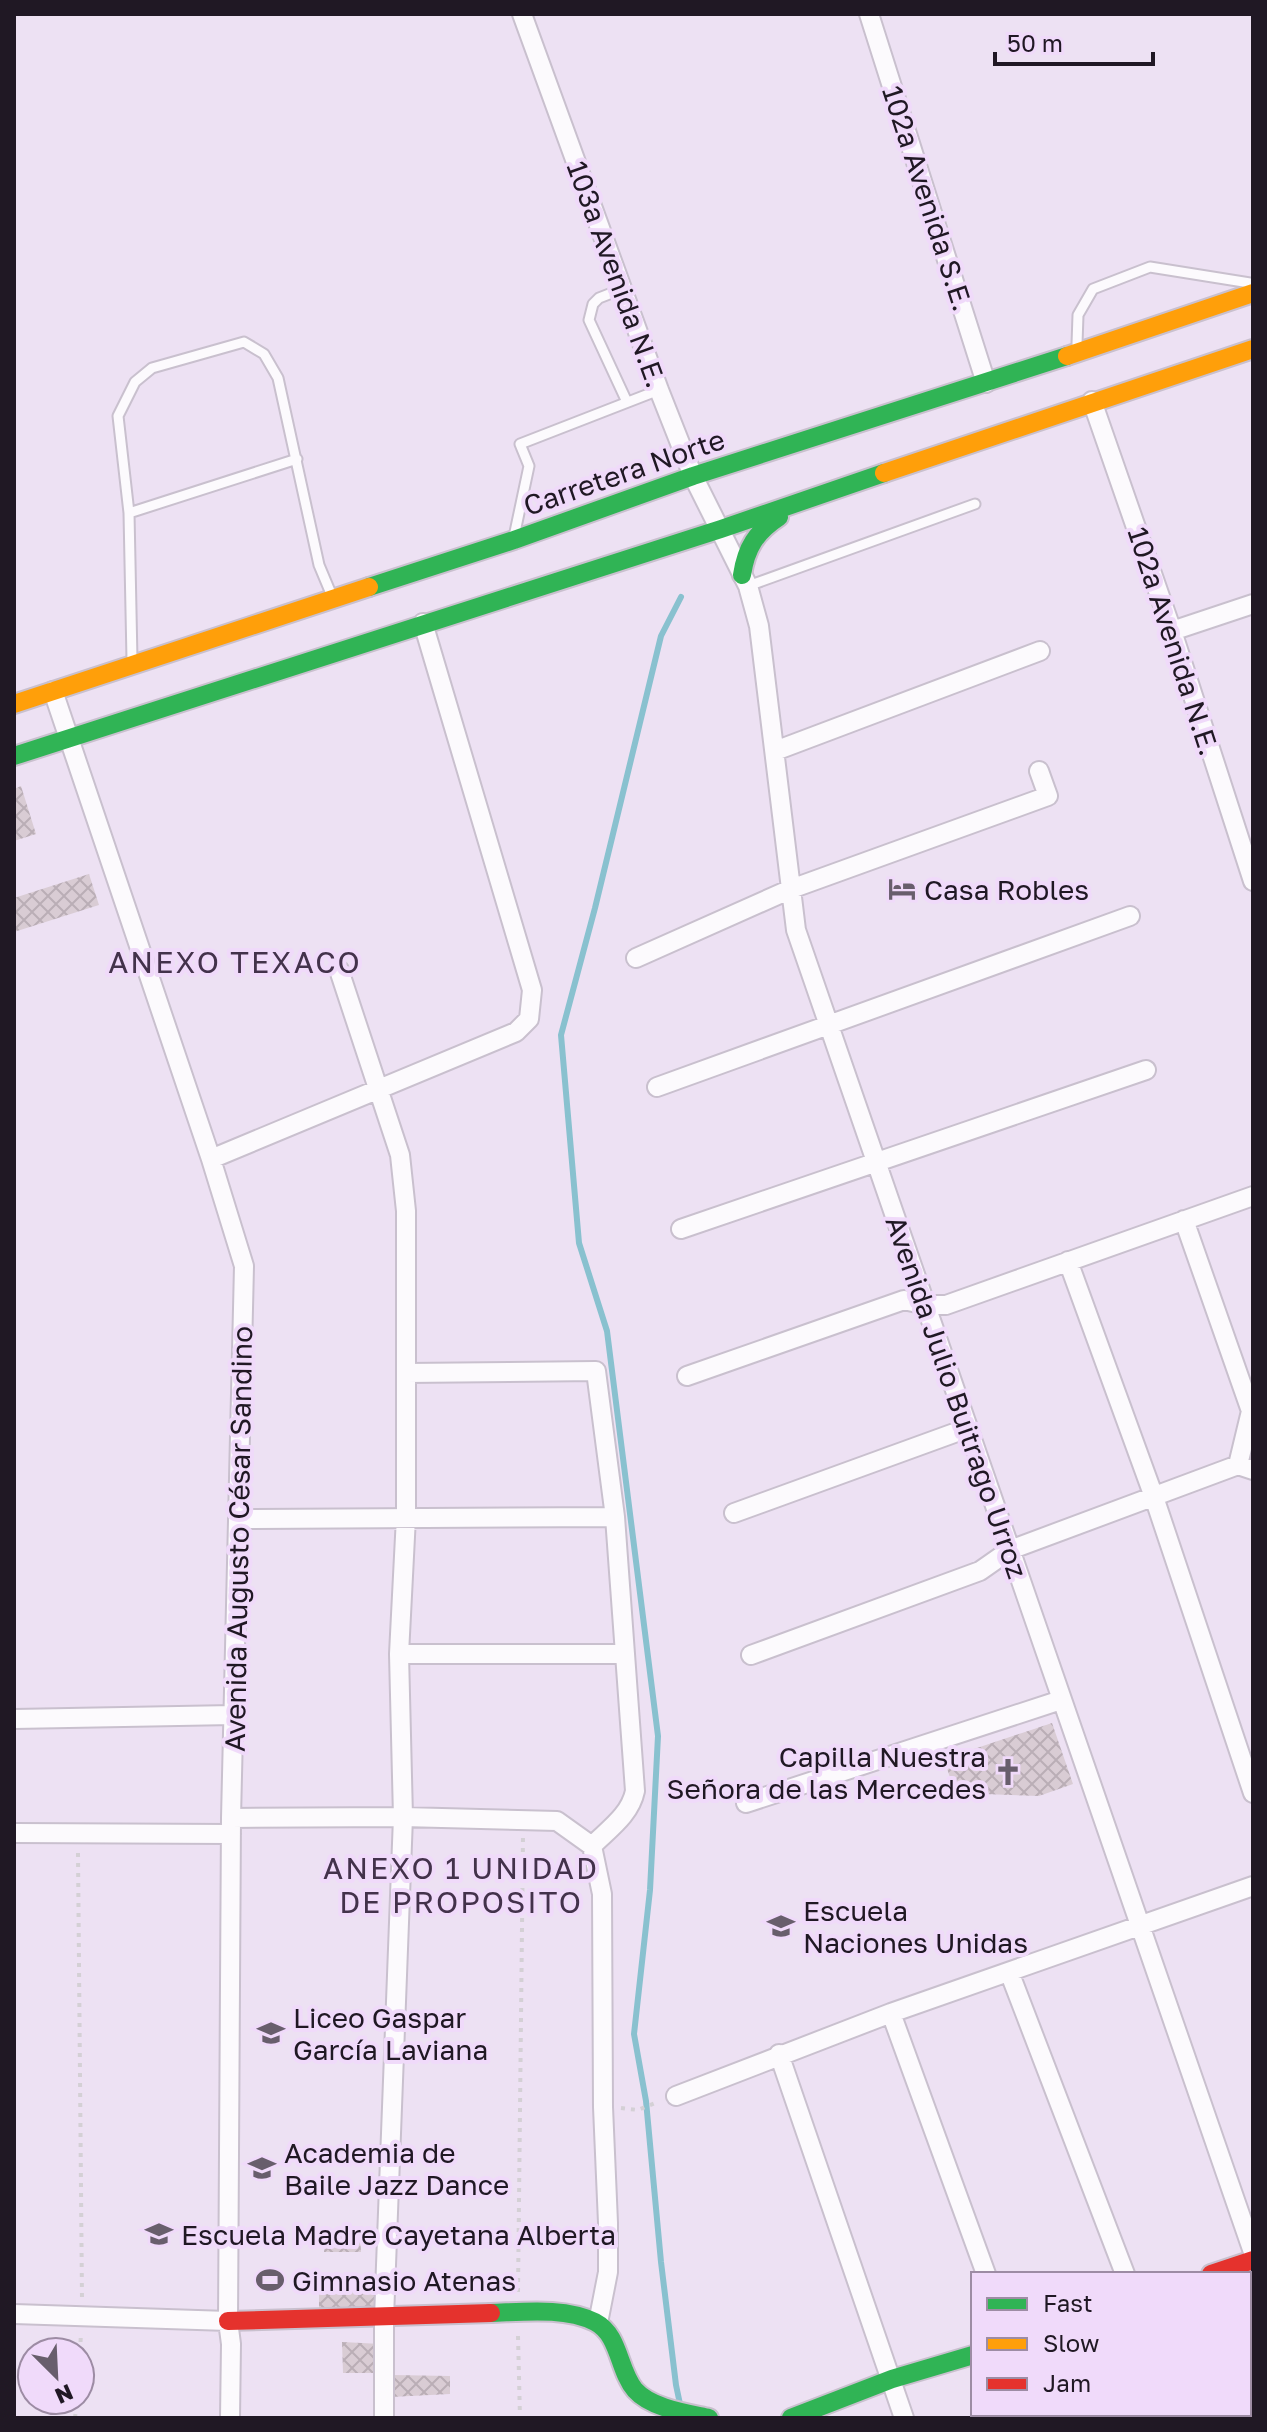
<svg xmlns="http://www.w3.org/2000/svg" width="1267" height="2432" viewBox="0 0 1267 2432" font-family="'Golos Text',sans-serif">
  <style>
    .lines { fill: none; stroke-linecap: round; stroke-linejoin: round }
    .stream { stroke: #89c1cf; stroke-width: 6 }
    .building { fill: url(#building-cross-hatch) }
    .lane-casing { stroke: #c9c0ce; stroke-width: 13 }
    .street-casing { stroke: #c9c0ce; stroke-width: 22 }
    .fast-casing { stroke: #c9c0ce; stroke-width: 22 }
    .slow-casing { stroke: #c9c0ce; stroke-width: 22 }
    .jam-casing { stroke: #c9c0ce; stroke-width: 22 }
    .path { stroke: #d4d0d5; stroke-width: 4; stroke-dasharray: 4 6; stroke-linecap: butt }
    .lane { stroke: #fcfafd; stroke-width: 9 }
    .street { stroke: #fcfafd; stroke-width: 18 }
    .fast { stroke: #30b455; stroke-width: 18 }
    .slow { stroke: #ff9f0a; stroke-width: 18 }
    .jam { stroke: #e5322d; stroke-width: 18 }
    .labels { text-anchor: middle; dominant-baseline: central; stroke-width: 8; stroke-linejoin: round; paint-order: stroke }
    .street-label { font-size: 28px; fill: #201824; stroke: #f0dafa }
    .poi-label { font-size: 28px; fill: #201824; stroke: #f0dafa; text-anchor: start }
    .neighbourhood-label { font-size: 30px; letter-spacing: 2px; fill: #43324b; stroke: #f0dafa }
  </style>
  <defs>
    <pattern id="building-cross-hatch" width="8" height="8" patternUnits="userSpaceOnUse" patternTransform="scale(2)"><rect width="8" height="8" fill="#d9ccd4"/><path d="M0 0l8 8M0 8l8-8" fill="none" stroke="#baaeb6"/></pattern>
  </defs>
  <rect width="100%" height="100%" fill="#ede1f3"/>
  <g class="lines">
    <path class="stream" d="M 680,2404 L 676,2385 L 661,2262 L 646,2101 L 634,2034 L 650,1890 L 658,1736 L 607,1331 L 579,1243 L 561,1035 L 595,908 L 661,636 L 681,597"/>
  </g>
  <path class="building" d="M 21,786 L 36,834 L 14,841 L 14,789 Z
    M 89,874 L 99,905 L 14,932 L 14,898 Z
    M 1052,1723 L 1073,1784 L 1039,1796 L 955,1793 L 944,1759 Z
    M 341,2231 L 360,2233 L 361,2252 L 324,2252 L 325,2241 L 337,2244 Z
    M 319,2277 L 379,2277 L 380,2314 L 319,2312 Z
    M 342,2342 L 381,2344 L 381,2373 L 343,2373 Z
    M 392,2375 L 450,2376 L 450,2394 L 391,2397 Z"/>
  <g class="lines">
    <g class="lane-casing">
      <path id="lane" d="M 622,289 L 599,298 L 593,304 L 589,320 L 627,402
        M 1077,344 L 1078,315 L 1093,289 L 1150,267 L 1250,283
        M 129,513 L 297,459
        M 515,532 L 529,466 L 520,444 L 659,390
        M 748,586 L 975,504
        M 132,660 L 129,513 L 118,416 L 135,382 L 152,368 L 244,342 L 264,354 L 278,378 L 319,565 L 332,596"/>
    </g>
    <g class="street-casing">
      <path id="street" d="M 522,14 L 659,390 L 693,476 L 748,586 L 759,626 L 796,930 L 1253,2252
        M 869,14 L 986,383
        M 1092,401 L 1172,631 L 1253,881
        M 1172,631 L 1253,604
        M 53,691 L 211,1159 L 244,1266 L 231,1818 L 228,2321 L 231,2344 L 230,2418
        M 775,751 L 1040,651
        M 636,958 L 791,889 L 1048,796 L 1039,771
        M 339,970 L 400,1155 L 406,1211 L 406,1517 L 399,1654 L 403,1817 L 384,2318 L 384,2418
        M 657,1087 L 1130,916
        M 211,1159 L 516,1032 L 529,1019 L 532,990 L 423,623
        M 1184,1220 L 1251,1411 L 1238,1465 L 1253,1470
        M 681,1229 L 1146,1070
        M 1068,1261 L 1154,1497 L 1253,1793
        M 406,1373 L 596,1371 L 615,1517 L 635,1791 C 630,1815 609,1829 592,1846
        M 687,1376 L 904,1300 L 926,1305 L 946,1305 L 1253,1196
        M 734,1513 L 968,1428
        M 238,1519 L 615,1517
        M 399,1654 L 625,1654
        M 751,1655 L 980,1571 L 1010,1550 L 1238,1465
        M 14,1719 L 233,1715
        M 746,1803 L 1061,1700
        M 231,1818 L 403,1817 L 557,1821 L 592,1846 L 602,1894 L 603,2107 L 608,2223 L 608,2272 L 598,2323
        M 14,1833 L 231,1834
        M 1010,1974 L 1125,2274
        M 891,2013 L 986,2274
        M 779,2054 L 904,2418
        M 676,2096 L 891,2013 L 1253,1886
        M 14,2314 L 228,2321
        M 1035,2414 L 1036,2418
        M 1174,2414 L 1175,2418"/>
    </g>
    <g class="fast-casing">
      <path id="fast" d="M 742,575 C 746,548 756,532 779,517
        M 369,587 L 514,540 L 693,476 L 1067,356
        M 14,756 L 721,529 L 884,473
        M 491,2313 C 523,2312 565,2307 595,2322 C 620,2335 618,2370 635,2390 C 651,2408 686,2413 709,2418
        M 791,2418 L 892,2379 L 973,2355"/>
    </g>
    <g class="slow-casing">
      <path id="slow" d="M 1067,356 L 1253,293
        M 884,473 L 1253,349
        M 14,704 L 369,587"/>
    </g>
    <g class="jam-casing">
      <path id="jam" d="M 1211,2274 L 1253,2260
        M 228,2321 L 491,2313"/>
    </g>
    <path class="path" d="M 78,1853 L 82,2300
      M 621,2108 L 638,2110 L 658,2102
      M 518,2292 L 523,1836
      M 518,2336 L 520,2418
      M 80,2352 L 81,2333
      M 75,2418 L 77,2400"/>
    <use href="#lane" class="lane"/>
    <use href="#street" class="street"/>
    <use href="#fast" class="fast"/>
    <use href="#slow" class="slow"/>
    <use href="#jam" class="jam"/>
  </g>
  <defs>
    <g id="hotel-bare" transform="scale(2.16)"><path d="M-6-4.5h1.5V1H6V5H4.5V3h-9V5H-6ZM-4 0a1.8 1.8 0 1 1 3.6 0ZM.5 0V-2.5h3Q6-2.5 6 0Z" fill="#685e6c" stroke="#f0dafa" stroke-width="2.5" paint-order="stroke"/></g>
    <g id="church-bare" transform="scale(2.16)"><path d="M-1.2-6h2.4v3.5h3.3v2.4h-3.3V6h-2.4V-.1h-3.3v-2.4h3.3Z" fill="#685e6c" stroke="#f0dafa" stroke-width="2.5" paint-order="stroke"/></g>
    <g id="school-bare" transform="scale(2.16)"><path d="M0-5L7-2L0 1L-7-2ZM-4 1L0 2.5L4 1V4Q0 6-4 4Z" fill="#685e6c" stroke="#f0dafa" stroke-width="2.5" paint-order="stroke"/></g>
    <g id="stadium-bare" transform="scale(2.16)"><path d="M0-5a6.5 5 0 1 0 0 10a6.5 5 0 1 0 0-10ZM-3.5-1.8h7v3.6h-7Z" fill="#685e6c" stroke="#f0dafa" stroke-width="2.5" paint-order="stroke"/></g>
  </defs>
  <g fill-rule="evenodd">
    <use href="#hotel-bare" x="902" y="889"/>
    <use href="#church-bare" x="1008" y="1772"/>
    <use href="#school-bare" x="781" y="1926"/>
    <use href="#school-bare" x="271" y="2033"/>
    <use href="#school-bare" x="262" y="2168"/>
    <use href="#school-bare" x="159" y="2234"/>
    <use href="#stadium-bare" x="270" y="2280"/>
  </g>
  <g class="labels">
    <g class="street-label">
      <text transform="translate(928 198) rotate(72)">102a Avenida S.E.</text>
      <text transform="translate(617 274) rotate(70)">103a Avenida N.E.</text>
      <text transform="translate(624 472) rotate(-19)">Carretera Norte</text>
      <text transform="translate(1174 641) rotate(72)">102a Avenida N.E.</text>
      <text transform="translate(957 1397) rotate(71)">Avenida Julio Buitrago Urroz</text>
      <text transform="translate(238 1539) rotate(-89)">Avenida Augusto César Sandino</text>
    </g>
    <g class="poi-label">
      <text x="924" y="889">Casa Robles</text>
      <text x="986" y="1756" text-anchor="end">Capilla Nuestra<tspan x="986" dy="32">Señora de las Mercedes</tspan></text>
      <text x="803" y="1910">Escuela<tspan x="803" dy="32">Naciones Unidas</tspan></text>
      <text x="293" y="2017">Liceo Gaspar<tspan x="293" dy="32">García Laviana</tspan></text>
      <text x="284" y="2152">Academia de<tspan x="284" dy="32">Baile Jazz Dance</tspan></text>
      <text x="181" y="2234">Escuela Madre Cayetana Alberta</text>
      <text x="292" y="2280">Gimnasio Atenas</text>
    </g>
    <g class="neighbourhood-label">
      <text x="235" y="962">ANEXO TEXACO</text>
      <text x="461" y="1868">ANEXO 1 UNIDAD<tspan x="461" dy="34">DE PROPOSITO</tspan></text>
    </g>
  </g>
  <rect width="1267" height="2432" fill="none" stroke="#201824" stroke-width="32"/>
  <rect x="971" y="2272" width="280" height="144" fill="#f0dafa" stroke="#9d8ca4" stroke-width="2"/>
  <rect x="987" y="2298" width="40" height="12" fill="#30b455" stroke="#9d8ca4" stroke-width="2"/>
  <text x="1043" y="2312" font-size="24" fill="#201824">Fast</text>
  <rect x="987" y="2338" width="40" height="12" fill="#ff9f0a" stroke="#9d8ca4" stroke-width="2"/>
  <text x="1043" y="2352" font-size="24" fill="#201824">Slow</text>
  <rect x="987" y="2378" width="40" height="12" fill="#e5322d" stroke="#9d8ca4" stroke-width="2"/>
  <text x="1043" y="2392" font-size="24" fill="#201824">Jam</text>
  <g transform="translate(56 2376) rotate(156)"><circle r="38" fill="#f0dafa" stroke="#9d8ca4" stroke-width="2"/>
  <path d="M0-6L14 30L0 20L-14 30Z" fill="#685e6c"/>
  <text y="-12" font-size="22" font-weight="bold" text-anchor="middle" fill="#201824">N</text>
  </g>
  <path d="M995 52v12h158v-12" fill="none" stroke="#201824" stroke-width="4"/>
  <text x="1007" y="52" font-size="24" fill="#201824" stroke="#f0dafa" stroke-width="6" paint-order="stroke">50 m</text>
</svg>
